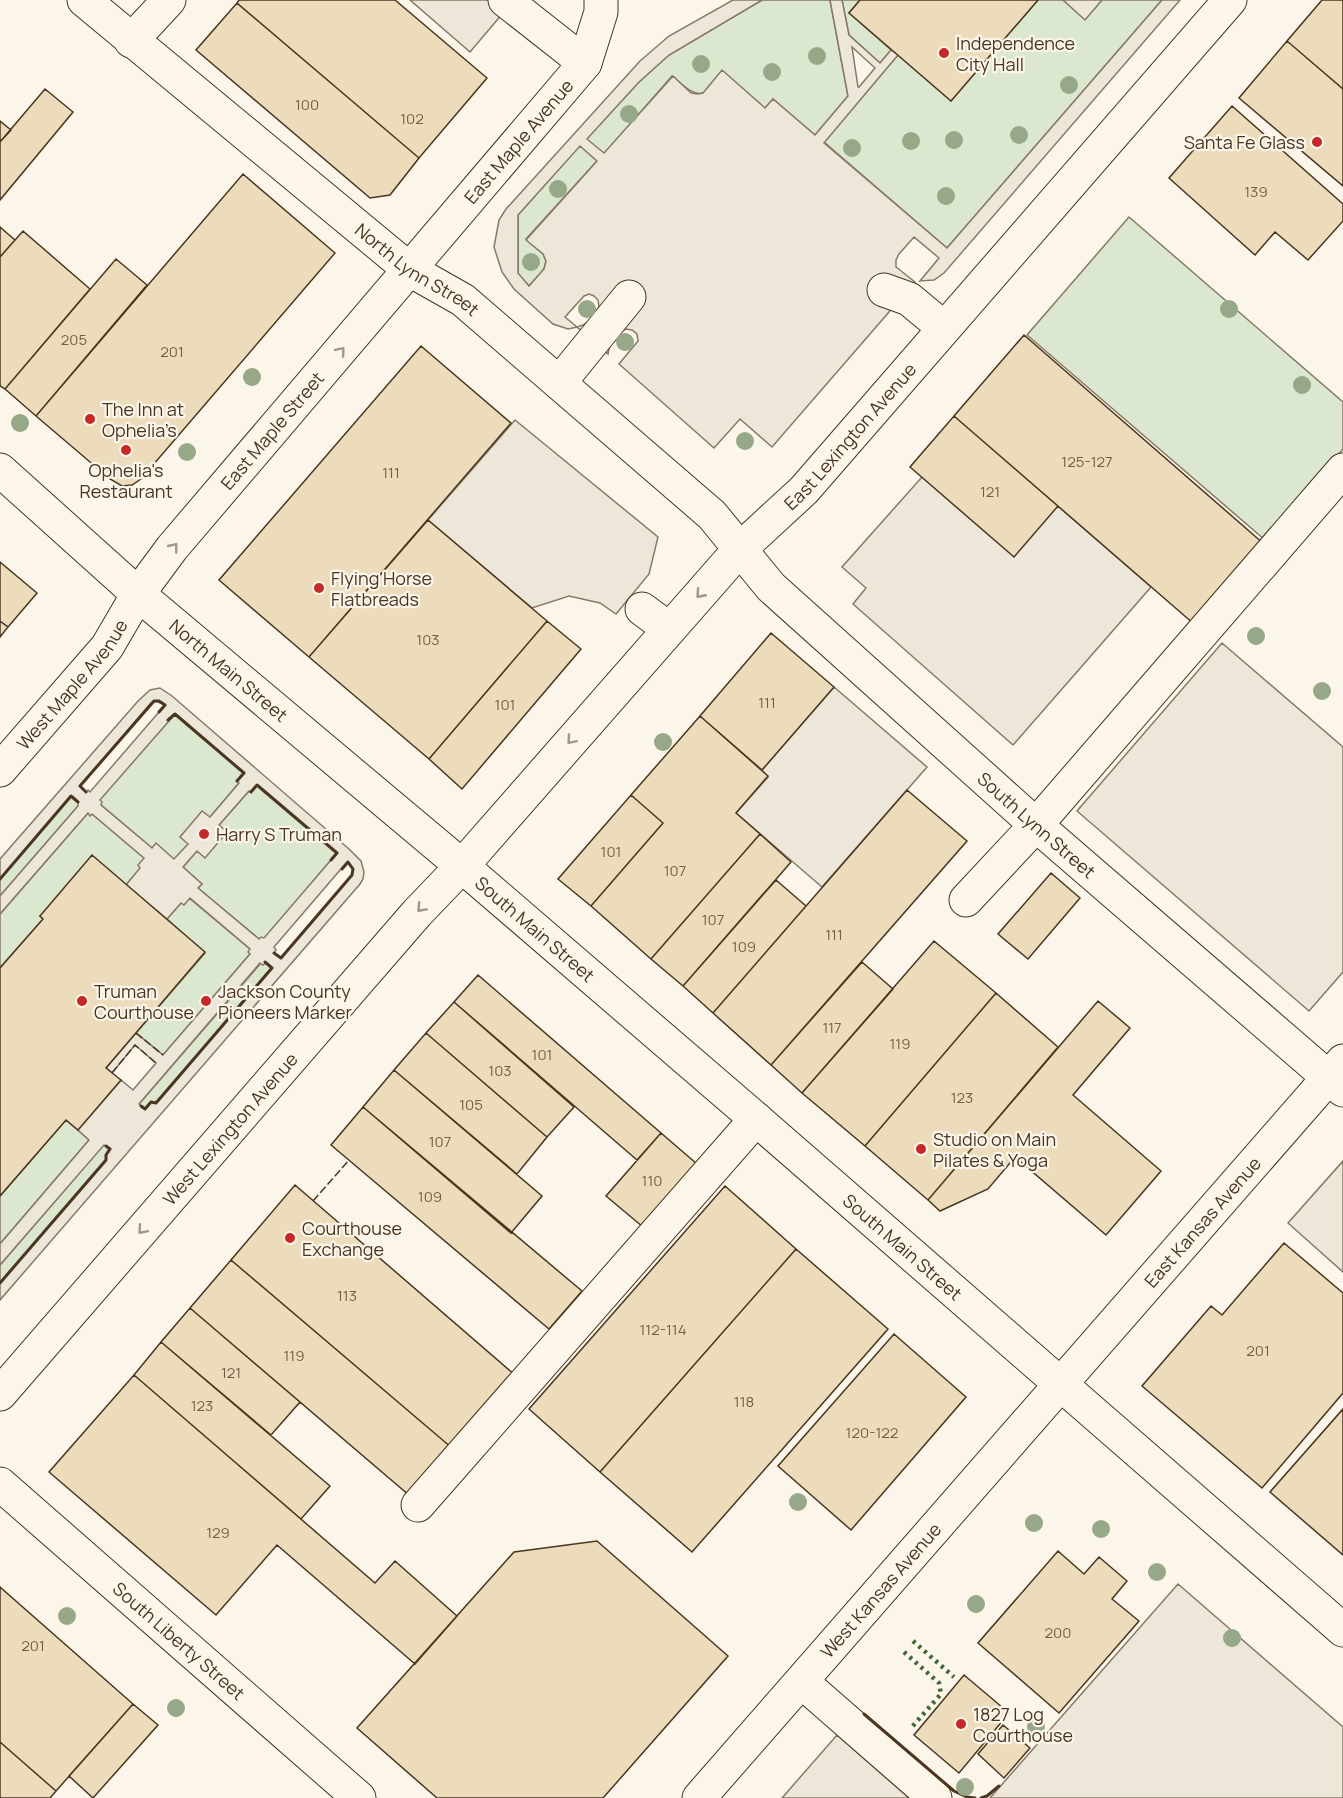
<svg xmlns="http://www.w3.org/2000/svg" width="1343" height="1798" viewBox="0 0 1343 1798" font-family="Manrope,sans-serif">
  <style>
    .green { fill: #dce7d0; stroke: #887966; stroke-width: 1.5 }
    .parking { fill: #ede7d9; stroke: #887966; stroke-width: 1.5; fill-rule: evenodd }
    .building { fill: #ecdcbc; stroke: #4a3520; stroke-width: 1.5 }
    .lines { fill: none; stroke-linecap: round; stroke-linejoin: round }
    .minor-casing { stroke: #4a3520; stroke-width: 35 }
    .minor { stroke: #fbf6e9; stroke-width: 33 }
    .hedge { stroke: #436837; stroke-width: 4.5; stroke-dasharray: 3 4.5; stroke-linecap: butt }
    .fence { stroke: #4a3520; stroke-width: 1.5; stroke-dasharray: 8 3; stroke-linecap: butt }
    .wall { stroke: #4a3520; stroke-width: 3 }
    .tree { fill: #96a887 }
    .oneway { stroke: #a29684 }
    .poi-dot { fill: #c62828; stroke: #fbf6e9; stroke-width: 2 }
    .labels { text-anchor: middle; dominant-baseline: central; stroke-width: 4.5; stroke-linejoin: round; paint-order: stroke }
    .number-label { font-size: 15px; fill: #725f47 }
    .poi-label { font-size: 18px; fill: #4a3520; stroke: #fbf6e9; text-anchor: start }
    .street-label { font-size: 18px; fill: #4a3520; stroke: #fbf6e9 }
  </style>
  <rect width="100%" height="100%" fill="#fbf6e9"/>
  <path class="green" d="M 762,0 L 830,0 L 848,96 L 815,135 L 773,99 L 765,108 L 703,93 C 691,96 682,83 672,76 L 604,154 L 586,139 L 639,82 L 669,55 Z
    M 842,0 L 860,0 L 849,13 L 891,50 L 880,63 L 849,35 Z
    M 1038,0 L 1063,0 L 1085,19 L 1102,0 L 1162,0 L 947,248 L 824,142 L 898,55 L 951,101 Z
    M 580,145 L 597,161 L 526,239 L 543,254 L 546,261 L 544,269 L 529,286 L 518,274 L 518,215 Z
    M 1129,217 L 1343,402 L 1343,449 L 1265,540 L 1027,335 Z
    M 175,714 L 244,773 L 238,781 L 239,783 L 210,817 L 181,837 L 189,844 L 174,860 L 156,844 L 152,848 L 100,804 L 99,800 Z
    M 257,785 L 337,853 L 264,939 L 259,939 L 198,888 L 202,884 L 183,867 L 197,851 L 205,857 L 227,832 L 219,825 L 249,791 Z
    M 71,796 L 78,802 L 79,805 L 0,896 L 0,879 Z
    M 88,813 L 92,814 L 144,858 L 141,868 L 126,885 L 40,916 L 43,919 L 0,968 L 0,914 Z
    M 189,898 L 250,949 L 250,954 L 163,1055 L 136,1033 L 205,953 L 167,919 L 181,903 Z
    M 265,962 L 272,968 L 156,1103 L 149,1104 L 145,1109 L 139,1104 L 261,963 Z
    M 66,1120 L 89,1140 L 0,1244 L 0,1196 Z
    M 104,1144 L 110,1149 L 107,1153 L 106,1160 L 0,1283 L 0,1265 Z"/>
  <path class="parking" d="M 410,0 L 514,0 L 470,52 Z
    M 733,0 L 762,0 L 669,55 L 639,82 L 587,139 L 604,153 L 673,76 L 691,93 L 698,94 L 703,93 L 722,70 L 765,108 L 773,99 L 815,135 L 848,96 L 830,0 L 842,0 L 849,35 L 880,63 L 891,50 L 898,55 L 824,143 L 947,248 L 1162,0 L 1180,0 L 944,273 L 934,280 L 920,281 L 939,258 L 914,237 L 899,254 L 896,260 L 896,267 L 915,282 L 772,447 L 740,419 L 714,448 L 619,364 L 638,341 L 637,334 L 632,330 L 626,329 L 619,332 L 610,344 L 608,354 L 577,327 L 568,329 L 553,324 L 514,289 L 502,272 L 494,247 L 499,220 L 506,209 L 640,61 L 669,36 ZM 852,47 L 875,68 L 859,87 L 858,87 ZM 580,146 L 597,161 L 526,240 L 543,254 L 546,261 L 544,269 L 529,286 L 518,273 L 518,215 ZM 589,294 L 594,296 L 598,300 L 599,307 L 592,319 L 583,325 L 577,327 L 565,317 L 584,296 Z
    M 1063,0 L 1102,0 L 1085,20 Z
    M 515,420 L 658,537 L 649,574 L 616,614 L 600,603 L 569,596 L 532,608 L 428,520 Z
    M 922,477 L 1058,506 L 1151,587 L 1013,745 L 853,604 L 866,588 L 842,567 Z
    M 1222,643 L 1343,747 L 1343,972 L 1309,1011 L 1077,811 Z
    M 834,687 L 927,767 L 822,887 L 736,813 L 768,777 L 762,770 Z
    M 160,688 L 172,696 L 349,849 L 361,861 L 364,872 L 363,879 L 360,884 L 0,1300 L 0,1283 L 106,1161 L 106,1155 L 109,1149 L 104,1145 L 0,1265 L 0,1244 L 89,1140 L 78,1130 L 121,1080 L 133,1090 L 156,1063 L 135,1045 L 112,1073 L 106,1068 L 136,1033 L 163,1055 L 250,954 L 248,952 L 250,949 L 190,898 L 184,905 L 181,903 L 167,919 L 126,885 L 140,868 L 138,865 L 144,858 L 92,814 L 90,816 L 88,813 L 0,914 L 0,896 L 78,806 L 78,802 L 71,797 L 0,879 L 0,859 L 138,701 L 150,690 ZM 156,701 L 165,705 L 90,792 L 88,790 L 86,792 L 80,786 L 151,703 ZM 175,714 L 244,773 L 237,781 L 239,783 L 210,817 L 202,811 L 180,837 L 188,844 L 174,859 L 156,843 L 152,848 L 101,805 L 102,802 L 100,800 ZM 257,785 L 337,853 L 264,938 L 261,937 L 259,939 L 198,888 L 202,884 L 183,867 L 197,851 L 205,858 L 227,832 L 219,825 L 249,791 L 251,792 ZM 347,862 L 353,869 L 352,875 L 281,958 L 274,953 L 276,950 L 274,947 ZM 260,963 L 263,965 L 266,963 L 271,968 L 156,1103 L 151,1102 L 145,1109 L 139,1104 Z
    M 1343,1161 L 1343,1272 L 1288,1223 Z
    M 1178,1584 L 1343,1727 L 1343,1798 L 990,1798 Z
    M 837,1735 L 909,1798 L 782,1798 Z"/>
  <path class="building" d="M 239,0 L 395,0 L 487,78 L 419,158 L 237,3 Z
    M 860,0 L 1038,0 L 951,101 L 849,13 Z
    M 1322,0 L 1343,0 L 1343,89 L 1287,41 Z
    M 237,3 L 419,158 L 390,195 L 370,198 L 196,50 Z
    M 1287,41 L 1343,89 L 1343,186 L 1239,98 Z
    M 45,89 L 73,112 L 0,200 L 0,142 Z
    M 1232,106 L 1343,204 L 1343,221 L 1308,260 L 1275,232 L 1255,255 L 1169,178 Z
    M 0,121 L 11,130 L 0,142 Z
    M 243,174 L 335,253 L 141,479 L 132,485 L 122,486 L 110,479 L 36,416 Z
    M 0,227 L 15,240 L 0,257 Z
    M 23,231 L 90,289 L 5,389 L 0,386 L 0,257 Z
    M 116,259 L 147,285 L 36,416 L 5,389 Z
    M 1024,335 L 1264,544 L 1194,624 L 954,416 Z
    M 421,346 L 511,423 L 309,657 L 219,580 Z
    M 954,416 L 1058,506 L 1014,557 L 910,467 Z
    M 428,520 L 547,621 L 429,759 L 309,657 Z
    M 0,562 L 37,593 L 8,627 L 0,621 Z
    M 0,621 L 8,627 L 0,637 Z
    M 547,621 L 581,649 L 462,789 L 429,759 Z
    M 771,633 L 834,687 L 762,770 L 700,716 Z
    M 700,716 L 768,776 L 736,813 L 760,834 L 651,959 L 591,906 L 663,823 L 631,795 Z
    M 907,790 L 967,841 L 771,1065 L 713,1013 Z
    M 631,795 L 663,823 L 591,906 L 558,879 Z
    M 760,834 L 791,862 L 683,986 L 651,959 Z
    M 92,855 L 205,952 L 106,1068 L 121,1080 L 78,1130 L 66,1120 L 0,1196 L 0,968 L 43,919 L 40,916 Z
    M 1051,873 L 1080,898 L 1028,959 L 998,934 Z
    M 776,880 L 806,906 L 713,1013 L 683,986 Z
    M 934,941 L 996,993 L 865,1146 L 802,1093 Z
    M 862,962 L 893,989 L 802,1093 L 771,1065 Z
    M 478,975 L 661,1133 L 637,1160 L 454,1002 Z
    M 996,993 L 1058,1047 L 928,1200 L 865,1146 Z
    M 1098,1001 L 1130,1028 L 1073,1095 L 1161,1171 L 1106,1235 L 1015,1157 L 988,1189 L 940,1211 L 928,1200 Z
    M 454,1002 L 574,1107 L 547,1137 L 426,1033 Z
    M 426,1033 L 547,1137 L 517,1174 L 394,1070 Z
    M 394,1070 L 542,1196 L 511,1233 L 363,1107 Z
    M 363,1107 L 582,1291 L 549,1329 L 331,1145 Z
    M 661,1133 L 697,1164 L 643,1227 L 606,1196 Z
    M 295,1185 L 515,1375 L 452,1448 L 231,1260 Z
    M 725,1186 L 796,1249 L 600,1472 L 529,1409 Z
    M 1284,1243 L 1343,1293 L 1343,1393 L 1262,1488 L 1142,1386 L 1211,1306 L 1222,1315 Z
    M 796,1249 L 888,1329 L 692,1552 L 600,1472 Z
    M 231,1260 L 452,1448 L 410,1496 L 190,1308 Z
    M 190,1308 L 300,1402 L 271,1435 L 161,1342 Z
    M 894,1334 L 966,1397 L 851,1530 L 778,1466 Z
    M 161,1342 L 330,1486 L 301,1519 L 134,1375 Z
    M 134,1375 L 375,1583 L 395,1561 L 457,1616 L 415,1664 L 277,1545 L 216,1615 L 49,1472 Z
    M 1343,1409 L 1343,1555 L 1270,1492 Z
    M 597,1541 L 728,1656 L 603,1798 L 437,1798 L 357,1728 L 514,1552 Z
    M 1058,1551 L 1084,1574 L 1099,1557 L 1127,1581 L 1112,1599 L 1139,1621 L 1059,1713 L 978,1643 Z
    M 0,1587 L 133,1704 L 56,1791 L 0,1742 Z
    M 964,1675 L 1009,1713 L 959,1773 L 914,1735 Z
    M 133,1704 L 158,1725 L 93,1798 L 69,1776 Z
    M 1003,1725 L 1030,1748 L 1004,1778 L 978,1754 Z
    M 0,1742 L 56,1791 L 50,1798 L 0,1798 Z"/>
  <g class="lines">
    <g class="minor-casing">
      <g id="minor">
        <path id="s1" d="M 84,0 L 410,270 L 463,300 L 712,515 L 771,587 L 1036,825 L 1343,1090"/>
        <path d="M 505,0 L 585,63"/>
        <path d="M 131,41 L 169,0"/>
        <path d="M 884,290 L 909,299 L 944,328"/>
        <path d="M 559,383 L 629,297"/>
        <path id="s2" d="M 0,470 L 138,594 L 462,866 L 756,1119 L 1343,1630"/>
        <path d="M 642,609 L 669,629"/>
        <path id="s3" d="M 0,770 L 107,647 L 138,594 L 172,548 L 585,63 L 601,12 L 601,0"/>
        <path d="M 966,900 L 1036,825 L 1343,470"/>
        <path id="s4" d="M 0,1394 L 417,913 L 462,866 L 739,550 L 804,490 L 1230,0"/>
        <path id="s5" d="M 0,1484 L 359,1798"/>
        <path d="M 418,1505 L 756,1119"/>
        <path d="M 802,1682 L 935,1798"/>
        <path id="s6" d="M 699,1798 L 1343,1061"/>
      </g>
    </g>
    <use href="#minor" class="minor"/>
    <path class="hedge" d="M 913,1641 L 954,1677
      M 904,1652 L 939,1683 L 941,1694 L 911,1728"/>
    <path class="fence" d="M 136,1033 L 163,1055
      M 112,1073 L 135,1045 L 156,1063
      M 313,1201 L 349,1160"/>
    <path class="wall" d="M 168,720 L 175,714 L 244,773 L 237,781
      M 86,792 L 80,786 L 154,701 L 159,701 L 165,705 L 159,712
      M 251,792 L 257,785 L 337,853 L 331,860
      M 0,879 L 71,796 L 78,802
      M 274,953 L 281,958 L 352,875 L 353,869 L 348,862 L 342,869
      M 141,1106 L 145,1109 L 151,1102 L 156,1103 L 272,968 L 265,962
      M 0,1283 L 106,1160 L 106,1155 L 110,1149 L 106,1146
      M 864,1714 L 954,1791 L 967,1797 L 975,1798
      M 981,1798 L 987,1796 L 999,1786"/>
  </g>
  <g class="tree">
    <circle cx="817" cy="56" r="9"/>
    <circle cx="701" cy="64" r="9"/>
    <circle cx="772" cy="72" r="9"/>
    <circle cx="1069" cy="85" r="9"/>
    <circle cx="629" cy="114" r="9"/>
    <circle cx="1019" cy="135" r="9"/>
    <circle cx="954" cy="140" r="9"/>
    <circle cx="911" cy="141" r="9"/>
    <circle cx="852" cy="148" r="9"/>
    <circle cx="558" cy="189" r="9"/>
    <circle cx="946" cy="196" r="9"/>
    <circle cx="531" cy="262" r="9"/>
    <circle cx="587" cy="309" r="9"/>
    <circle cx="1229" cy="309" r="9"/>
    <circle cx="625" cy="342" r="9"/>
    <circle cx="252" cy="377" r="9"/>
    <circle cx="1302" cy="385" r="9"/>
    <circle cx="20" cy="423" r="9"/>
    <circle cx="745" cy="441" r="9"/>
    <circle cx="187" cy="452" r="9"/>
    <circle cx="1256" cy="636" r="9"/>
    <circle cx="1322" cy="691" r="9"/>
    <circle cx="663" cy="742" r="9"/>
    <circle cx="798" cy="1502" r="9"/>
    <circle cx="1034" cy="1523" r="9"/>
    <circle cx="1101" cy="1529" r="9"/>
    <circle cx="1157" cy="1572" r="9"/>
    <circle cx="976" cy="1604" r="9"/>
    <circle cx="67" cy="1616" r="9"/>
    <circle cx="1232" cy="1638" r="9"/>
    <circle cx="176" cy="1708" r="9"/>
    <circle cx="1036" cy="1727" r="9"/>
    <circle cx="965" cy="1787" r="9"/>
  </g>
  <defs><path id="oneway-chevron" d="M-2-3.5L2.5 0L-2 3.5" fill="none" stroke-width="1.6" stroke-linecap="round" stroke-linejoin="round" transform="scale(1.5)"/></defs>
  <g class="oneway">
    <use href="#oneway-chevron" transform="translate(341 351) rotate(-50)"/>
    <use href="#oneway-chevron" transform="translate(174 547) rotate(-51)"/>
    <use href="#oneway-chevron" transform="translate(700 594) rotate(132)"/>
    <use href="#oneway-chevron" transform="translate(571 740) rotate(131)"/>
    <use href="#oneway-chevron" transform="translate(421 908) rotate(133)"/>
    <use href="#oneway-chevron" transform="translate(142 1230) rotate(131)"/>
  </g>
  <g class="poi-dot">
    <circle cx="944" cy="53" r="6"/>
    <circle cx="1317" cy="142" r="6"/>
    <circle cx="90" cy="419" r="6"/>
    <circle cx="126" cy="450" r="6"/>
    <circle cx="319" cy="588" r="6"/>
    <circle cx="204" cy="834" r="6"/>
    <circle cx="82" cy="1001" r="6"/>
    <circle cx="206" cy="1001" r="6"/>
    <circle cx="921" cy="1149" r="6"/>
    <circle cx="290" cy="1238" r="6"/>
    <circle cx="961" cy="1724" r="6"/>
  </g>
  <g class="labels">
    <g class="number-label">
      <text x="307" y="104">100</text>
      <text x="412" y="118">102</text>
      <text x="1256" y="191">139</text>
      <text x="74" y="339">205</text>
      <text x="172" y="351">201</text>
      <text x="1087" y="461">125-127</text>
      <text x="391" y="472">111</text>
      <text x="990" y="491">121</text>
      <text x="428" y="639">103</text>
      <text x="767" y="702">111</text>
      <text x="505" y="704">101</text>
      <text x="611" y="851">101</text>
      <text x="675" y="870">107</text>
      <text x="713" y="919">107</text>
      <text x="834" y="934">111</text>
      <text x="744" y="946">109</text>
      <text x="832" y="1027">117</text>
      <text x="900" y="1043">119</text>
      <text x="542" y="1054">101</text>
      <text x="500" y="1070">103</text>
      <text x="962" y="1097">123</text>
      <text x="471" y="1104">105</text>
      <text x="440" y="1141">107</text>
      <text x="652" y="1180">110</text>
      <text x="430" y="1196">109</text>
      <text x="347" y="1295">113</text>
      <text x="663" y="1329">112-114</text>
      <text x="1258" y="1350">201</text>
      <text x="294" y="1355">119</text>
      <text x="231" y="1372">121</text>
      <text x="744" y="1401">118</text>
      <text x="202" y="1405">123</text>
      <text x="872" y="1432">120-122</text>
      <text x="218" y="1532">129</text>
      <text x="1058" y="1632">200</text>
      <text x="33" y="1645">201</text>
    </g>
    <g class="poi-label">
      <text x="956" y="43">Independence<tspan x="956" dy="21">City Hall</tspan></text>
      <text x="1305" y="142" text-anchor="end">Santa Fe Glass</text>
      <text x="102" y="409">The Inn at<tspan x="102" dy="21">Ophelia’s</tspan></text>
      <text x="126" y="470" text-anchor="middle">Ophelia's<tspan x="126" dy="21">Restaurant</tspan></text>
      <text x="331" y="578">Flying Horse<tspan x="331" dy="21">Flatbreads</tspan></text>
      <text x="216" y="834">Harry S Truman</text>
      <text x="94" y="991">Truman<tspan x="94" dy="21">Courthouse</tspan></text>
      <text x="218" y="991">Jackson County<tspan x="218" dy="21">Pioneers Marker</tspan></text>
      <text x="933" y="1139">Studio on Main<tspan x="933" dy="21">Pilates &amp; Yoga</tspan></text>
      <text x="302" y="1228">Courthouse<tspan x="302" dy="21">Exchange</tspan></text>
      <text x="973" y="1714">1827 Log<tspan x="973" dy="21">Courthouse</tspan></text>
    </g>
    <g class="street-label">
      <text stroke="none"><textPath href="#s3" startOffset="816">East Maple Avenue</textPath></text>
      <text stroke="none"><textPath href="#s1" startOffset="429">North Lynn Street</textPath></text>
      <text stroke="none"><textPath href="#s3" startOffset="436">East Maple Street</textPath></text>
      <text stroke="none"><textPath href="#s4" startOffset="1281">East Lexington Avenue</textPath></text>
      <text stroke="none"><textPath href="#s2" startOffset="304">North Main Street</textPath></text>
      <text stroke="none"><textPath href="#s3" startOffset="112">West Maple Avenue</textPath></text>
      <text stroke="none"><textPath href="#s1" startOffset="1263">South Lynn Street</textPath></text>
      <text stroke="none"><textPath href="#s2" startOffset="705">South Main Street</textPath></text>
      <text stroke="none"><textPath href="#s4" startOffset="351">West Lexington Avenue</textPath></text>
      <text stroke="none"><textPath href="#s6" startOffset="765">East Kansas Avenue</textPath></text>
      <text stroke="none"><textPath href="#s2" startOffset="1191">South Main Street</textPath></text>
      <text stroke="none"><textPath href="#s6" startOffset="276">West Kansas Avenue</textPath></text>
      <text stroke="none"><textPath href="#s5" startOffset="238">South Liberty Street</textPath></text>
    </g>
  </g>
</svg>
